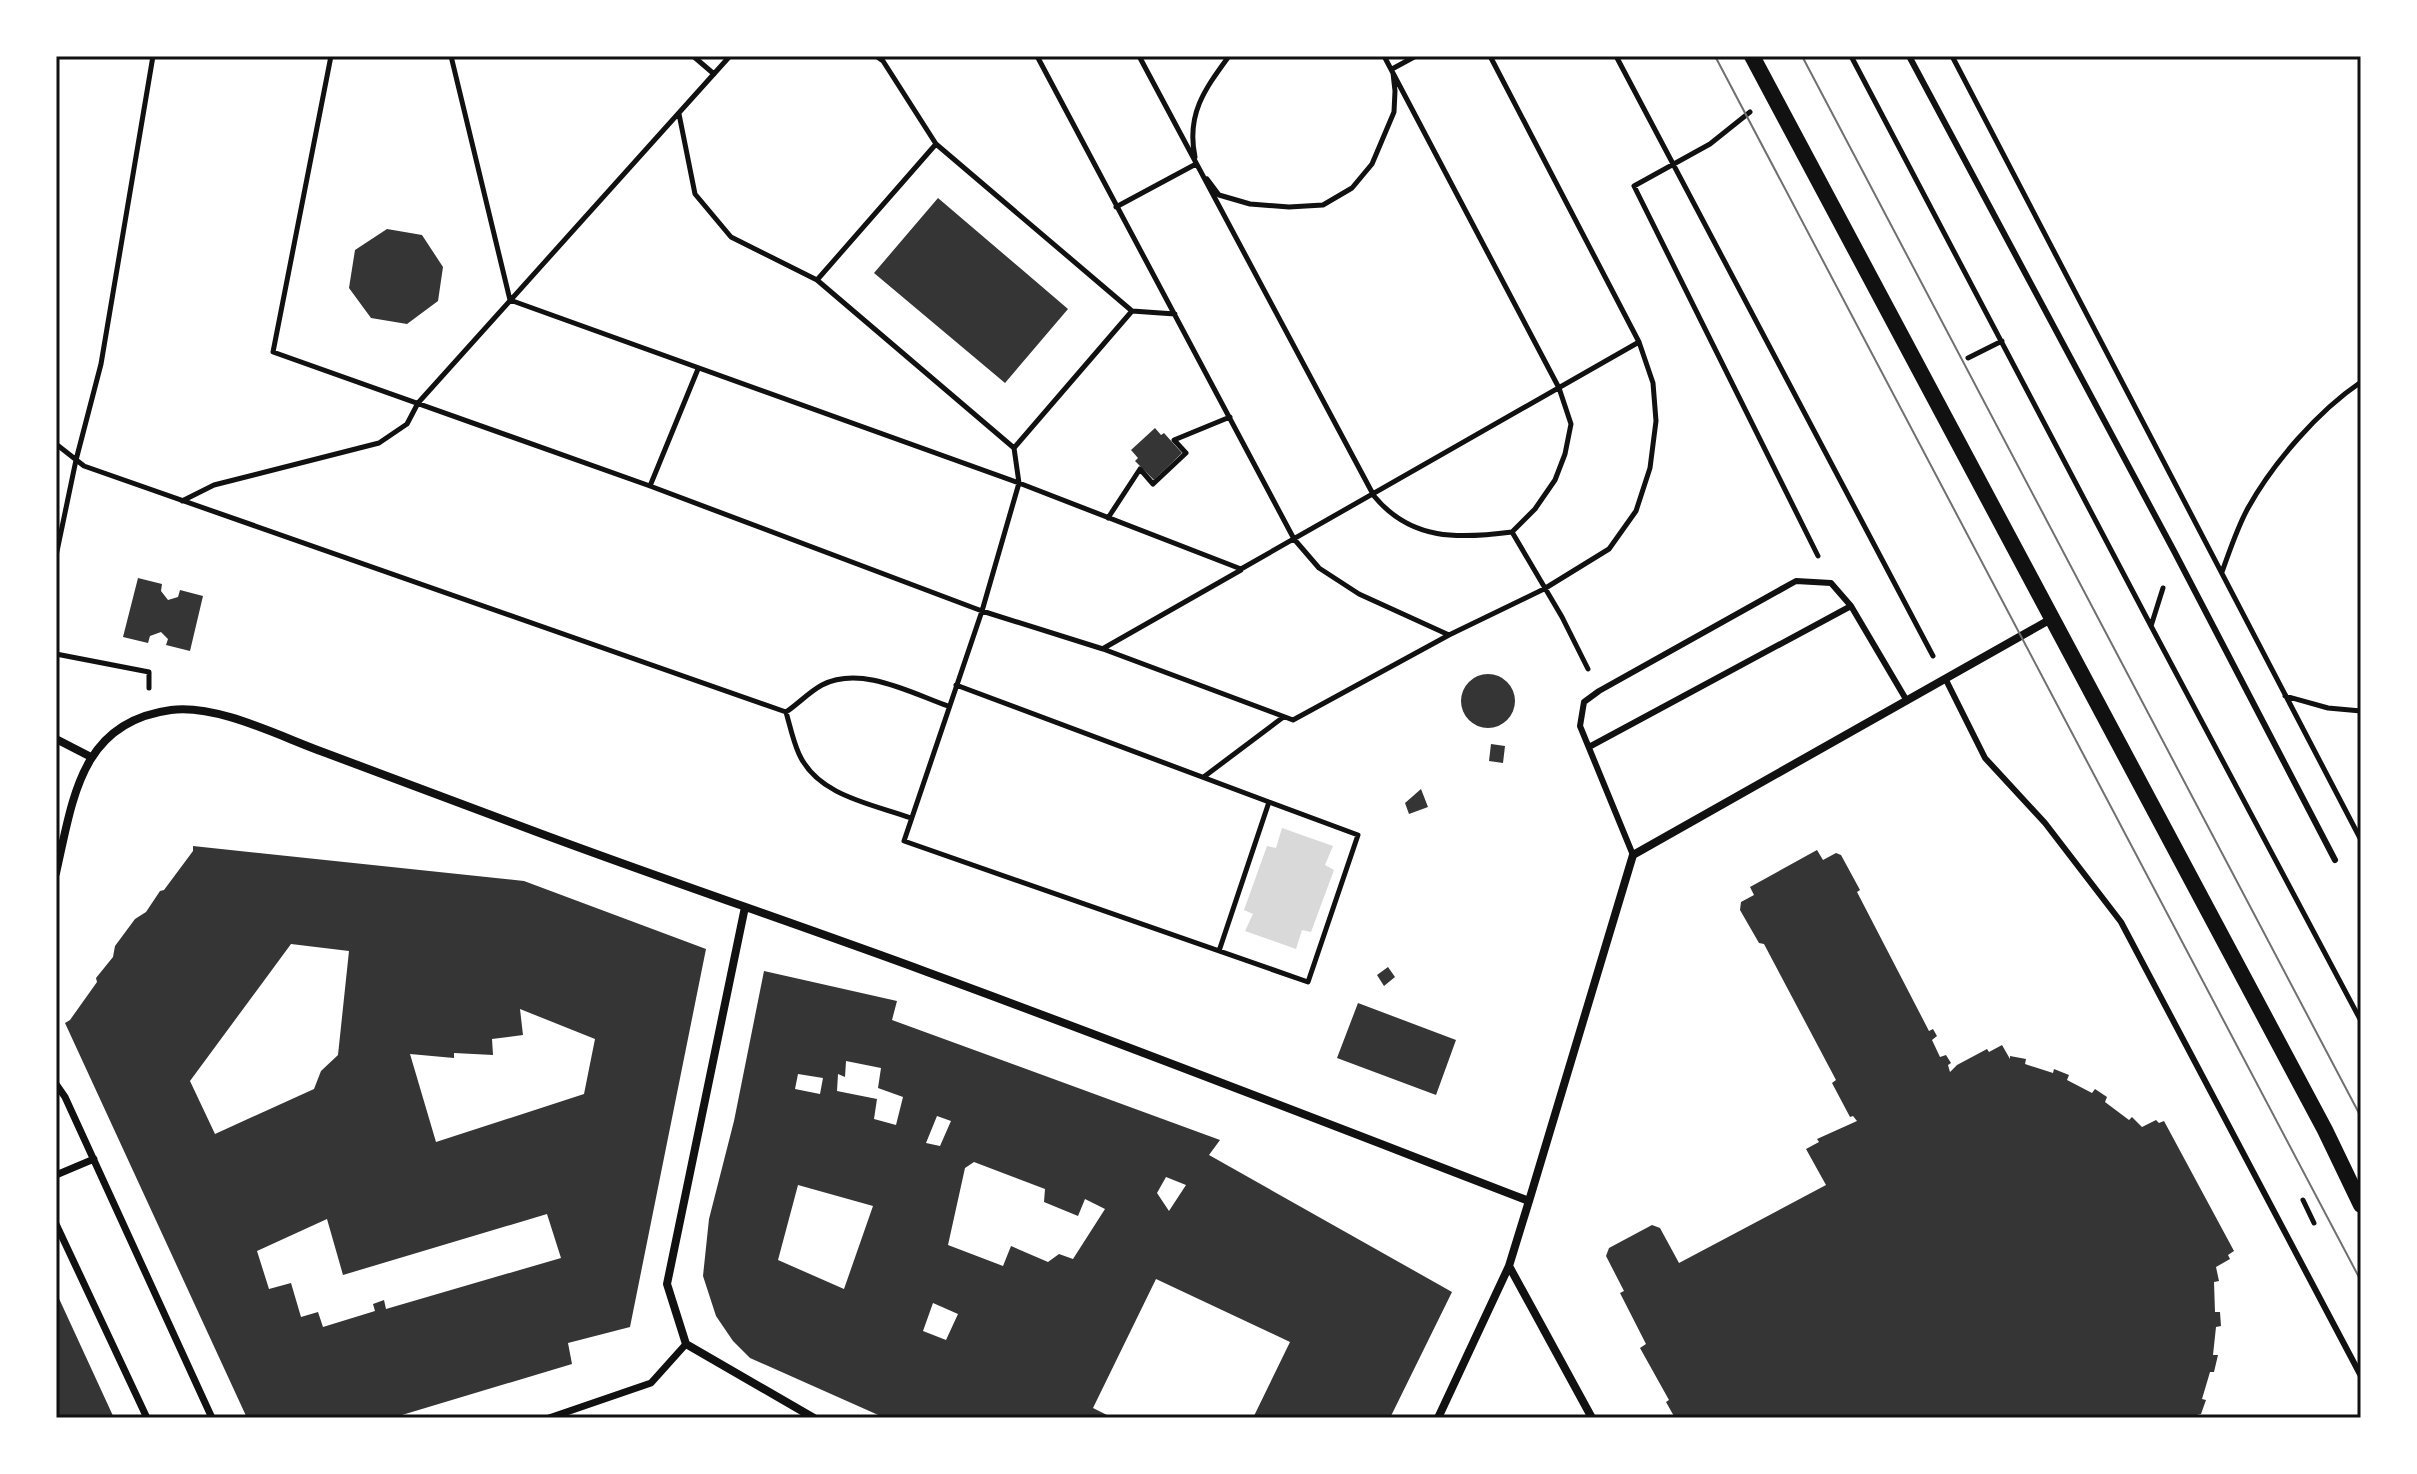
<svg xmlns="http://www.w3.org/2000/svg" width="2417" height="1474" viewBox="0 0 2417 1474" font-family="'Space Grotesk',sans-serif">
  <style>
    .water { fill: #d9d9d9 }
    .building { fill: #353535; fill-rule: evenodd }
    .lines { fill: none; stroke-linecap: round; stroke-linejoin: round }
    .path { stroke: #111; stroke-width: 5 }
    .service { stroke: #111; stroke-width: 6 }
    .pedestrian { stroke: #111; stroke-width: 7 }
    .minor { stroke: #111; stroke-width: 8 }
    .secondary { stroke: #111; stroke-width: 16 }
    .tram { stroke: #707070; stroke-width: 2 }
    .neatline { fill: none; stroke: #111; stroke-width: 3 }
  </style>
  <rect width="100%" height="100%" fill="#fff"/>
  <path class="water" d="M 1282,828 L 1333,846 L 1325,865 L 1334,870 L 1311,932 L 1302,930 L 1296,949 L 1245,931 L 1253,914 L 1244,910 L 1267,846 L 1276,848 Z"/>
  <path class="building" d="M 938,198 L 1068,309 L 1005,383 L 874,273 Z
    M 387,229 L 422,235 L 443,267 L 438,301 L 407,324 L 371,318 L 349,288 L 355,250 Z
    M 1155,428 L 1161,435 L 1164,433 L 1182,453 L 1154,480 L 1135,461 L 1138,458 L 1131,450 Z
    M 138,578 L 162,584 L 161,591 L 168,600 L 178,597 L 180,590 L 203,596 L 190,651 L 166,645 L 168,639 L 161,632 L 150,636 L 148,643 L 123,637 Z
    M1461 701a27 27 0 1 1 54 0a27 27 0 1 1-54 0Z
    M 1491,744 L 1505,746 L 1503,763 L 1489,761 Z
    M 1421,789 L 1428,807 L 1409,814 L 1405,803 Z
    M 193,846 L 524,881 L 706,949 L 630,1327 L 568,1343 L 572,1364 L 392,1418 L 247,1418 L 65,1023 L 70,1020 L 97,982 L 96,978 L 113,957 L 115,946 L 135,919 L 146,912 L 160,891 L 164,890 L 193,851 ZM 291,944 L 349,951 L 338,1055 L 321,1071 L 314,1089 L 215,1134 L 190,1081 ZM 520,1009 L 595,1039 L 584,1094 L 436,1142 L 410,1054 L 454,1058 L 454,1053 L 493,1055 L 492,1039 L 523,1035 ZM 547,1214 L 561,1258 L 386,1309 L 384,1300 L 373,1304 L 375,1311 L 323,1327 L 318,1312 L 301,1317 L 291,1283 L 269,1289 L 257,1251 L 327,1219 L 343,1275 Z
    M 1817,850 L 1823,860 L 1836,853 L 1841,855 L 1860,890 L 1857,892 L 1929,1031 L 1933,1029 L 1937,1036 L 1932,1040 L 1940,1057 L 1946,1055 L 1951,1063 L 1948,1065 L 1950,1072 L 1957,1065 L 1987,1049 L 1989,1052 L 2002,1045 L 2010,1059 L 2010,1056 L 2026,1059 L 2025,1064 L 2053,1073 L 2054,1069 L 2069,1075 L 2067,1080 L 2092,1093 L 2095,1089 L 2107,1097 L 2105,1102 L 2129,1120 L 2132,1117 L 2142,1127 L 2156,1120 L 2159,1123 L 2164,1121 L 2234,1251 L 2228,1255 L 2230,1259 L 2216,1267 L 2219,1281 L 2214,1282 L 2215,1312 L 2220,1312 L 2221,1326 L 2216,1327 L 2213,1355 L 2218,1355 L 2214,1372 L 2210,1372 L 2202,1399 L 2206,1400 L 2201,1414 L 2197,1415 L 2199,1418 L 1675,1418 L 1666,1402 L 1669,1400 L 1640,1348 L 1646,1344 L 1620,1293 L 1624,1291 L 1606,1256 L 1609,1248 L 1652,1225 L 1660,1228 L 1679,1263 L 1826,1185 L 1806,1149 L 1819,1142 L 1817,1139 L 1857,1121 L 1853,1116 L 1850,1117 L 1832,1083 L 1836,1080 L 1764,944 L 1759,943 L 1740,910 L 1741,902 L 1754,895 L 1750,887 Z
    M 1388,967 L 1395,977 L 1384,986 L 1377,975 Z
    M 764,971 L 897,1001 L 892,1020 L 1220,1140 L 1209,1155 L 1452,1292 L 1390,1418 L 1253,1418 L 1290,1342 L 1156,1279 L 1093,1408 L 1113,1418 L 885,1418 L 750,1358 L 733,1341 L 716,1316 L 703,1276 L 709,1219 L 734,1121 ZM 846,1061 L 881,1068 L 878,1088 L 903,1097 L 896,1125 L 874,1119 L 877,1099 L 837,1091 L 838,1074 L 845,1077 ZM 798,1074 L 823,1078 L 820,1094 L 795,1089 ZM 937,1116 L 951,1121 L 940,1146 L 926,1143 ZM 974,1162 L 1045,1189 L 1044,1202 L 1078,1216 L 1085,1199 L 1105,1209 L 1073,1259 L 1059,1254 L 1048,1262 L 1011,1246 L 1003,1266 L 948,1245 L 965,1168 ZM 1166,1177 L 1186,1185 L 1169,1211 L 1157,1193 ZM 798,1185 L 873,1206 L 844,1289 L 778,1260 ZM 933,1303 L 958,1314 L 946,1340 L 923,1331 Z
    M 1358,1003 L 1456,1040 L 1436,1095 L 1337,1058 Z
    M 56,1292 L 114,1418 L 56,1418 Z"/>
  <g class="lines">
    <path class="path" d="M 331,56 L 273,352 L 650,486 L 982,611 L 1103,649 L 1293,720 L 1449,635
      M 451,56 L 510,300 L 1019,483 L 1241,569 L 1639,342
      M 693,56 L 714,74
      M 876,56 L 883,61 L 936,144
      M 1037,56 L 1294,539 L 1319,568 L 1359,594 L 1449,635 L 1544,589 L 1609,549 L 1636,511 L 1650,468 L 1656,421 L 1653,383 L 1639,342 L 1490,56
      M 1139,56 L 1374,496 C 1411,541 1459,539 1512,532
      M 1384,56 L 1559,388 L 1571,424 L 1565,454 L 1555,480 L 1535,509 L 1512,532 L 1562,617 L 1588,669
      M 1616,56 L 1933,656
      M 1851,56 L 2151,626
      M 1952,56 L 2361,840
      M 1392,69 L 1416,56
      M 1750,112 L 1710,144 L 1634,186 L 1818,556
      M 679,114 L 695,194 L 731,237 L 817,280
      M 1195,157 C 1186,114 1205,89 1229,56
      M 1207,179 L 1219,195 L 1250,204 L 1289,207 L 1323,205 L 1352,188 L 1372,164 L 1394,112 L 1395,91 L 1393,73
      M 1116,207 L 1196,164
      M 1132,311 L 1175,314
      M 1968,358 L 2002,341
      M 56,444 L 84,466 L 786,712
      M 1014,448 L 817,280 L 936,144 L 1132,311 L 1014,448 L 1019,483 L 982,611 L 904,841 L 1308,982 L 1358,835 L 1269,802 L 1219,951
      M 650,486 L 698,369
      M 182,501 L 214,485 L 379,443 L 407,424 L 418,403 L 730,56
      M 1108,518 L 1140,469 L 1153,484 L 1186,453 L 1174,440 L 1230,417
      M 56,556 L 76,460 L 101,364 L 153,56
      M 2222,572 C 2230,550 2237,528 2248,508 C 2273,463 2318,411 2361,382
      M 2163,588 L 2151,626 L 2361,1021
      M 1104,648 L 1241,570
      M 56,654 L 149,672 L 149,688
      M 956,685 L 1269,802
      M 2285,696 L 2328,708 L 2361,711
      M 1205,776 L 1282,718
      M 911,818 C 872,804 818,796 799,754 C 793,741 790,726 786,712 C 798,704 809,692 822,685 C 861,665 911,693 948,706
      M 2303,1200 L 2314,1223"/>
    <path class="service" d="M 1909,56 L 2174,551 L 2335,860
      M 1946,680 L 1985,758 L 2045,823 L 2121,922 L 2361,1376
      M 1589,747 L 1851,606
      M 1633,855 L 1580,726 L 1584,702 L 1599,691 L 1796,581 L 1831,583 L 1851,606 L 1907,701"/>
    <path class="pedestrian" d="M 56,1084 L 65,1097 L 212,1418
      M 56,1175 L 94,1159
      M 56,1224 L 147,1418
      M 549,1418 L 651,1383 L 686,1344"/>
    <path class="minor" d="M 56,739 L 91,757
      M 56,873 C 73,799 80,722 171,710 C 217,704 279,736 323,752 C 393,778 463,805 534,831 C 665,880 797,924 927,972 C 1129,1046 1329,1124 1529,1201 L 1509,1266 L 1592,1418
      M 745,907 L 667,1284 L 686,1344 L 814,1418
      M 1529,1201 L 1633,855 L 2051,619
      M 1438,1418 L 1509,1266"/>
    <path class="secondary" d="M 1752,56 L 2325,1130 L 2361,1205"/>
    <path class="tram" d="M 1715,56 L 2361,1281
      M 1802,56 L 2361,1117"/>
  </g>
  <rect width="2417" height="1474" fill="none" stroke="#ffffff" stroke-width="116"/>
  <rect x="58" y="58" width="2301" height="1358" class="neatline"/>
</svg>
